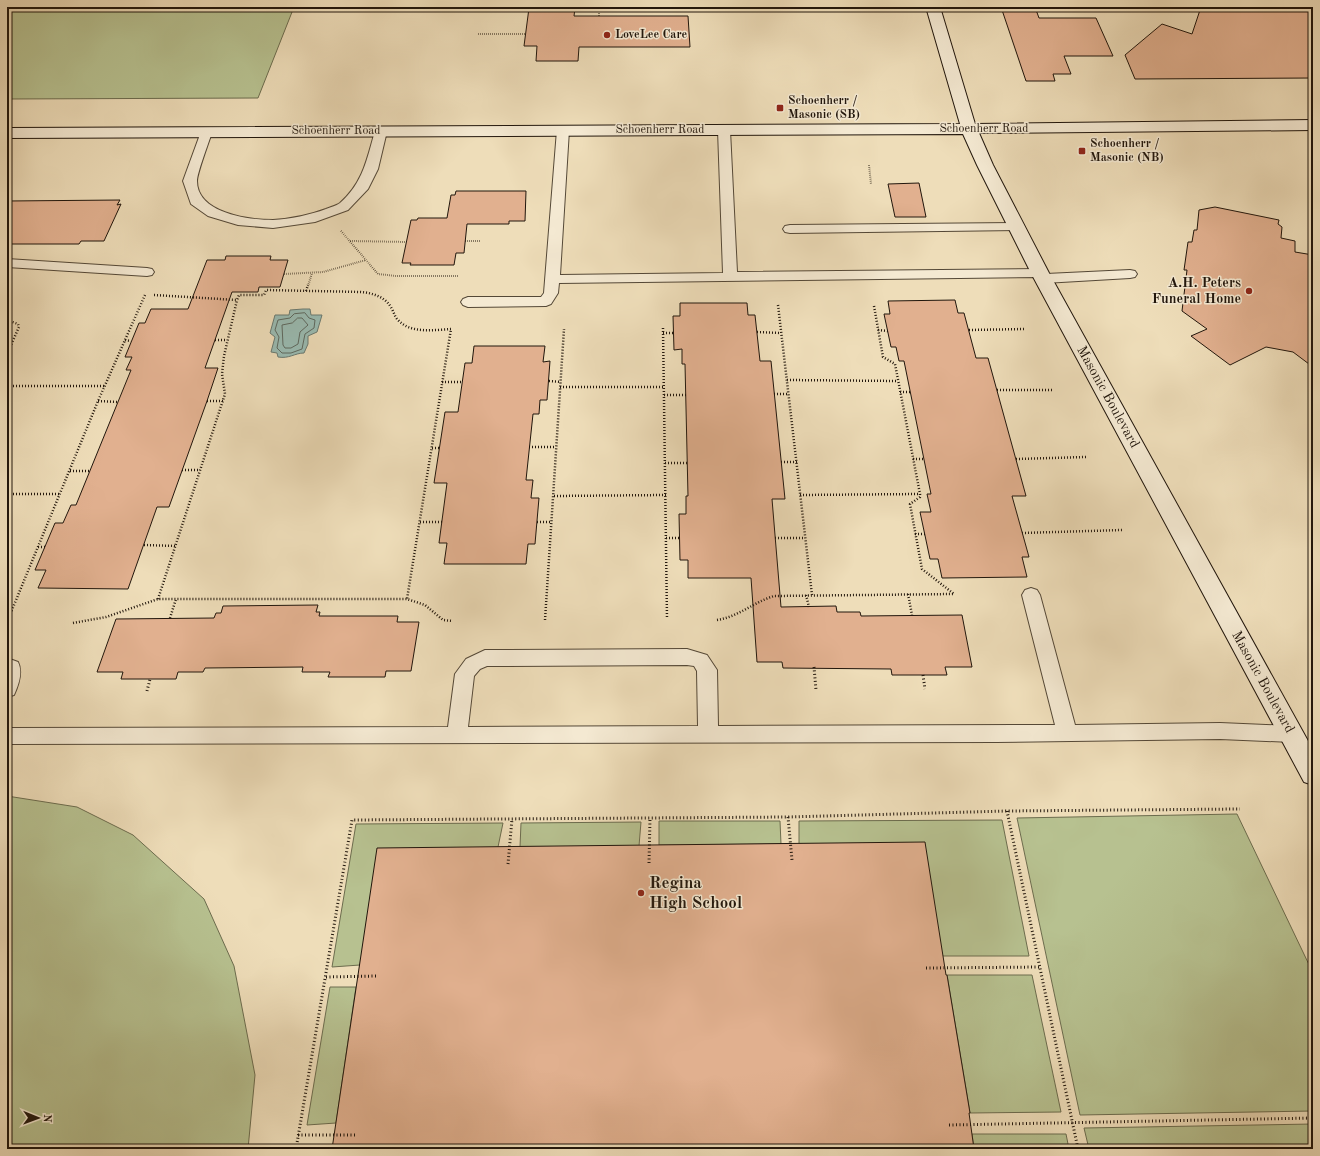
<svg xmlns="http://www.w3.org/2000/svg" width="1320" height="1156" viewBox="0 0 1320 1156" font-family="'Old Standard TT',serif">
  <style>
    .green { fill: #b7c190; stroke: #6c6c4e }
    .water { fill: #99bbb2; stroke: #697970 }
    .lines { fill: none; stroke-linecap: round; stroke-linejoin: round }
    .shore { stroke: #5d685f; stroke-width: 1 }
    .building { fill: #e1b08f; stroke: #21160c }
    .lane-casing { stroke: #544837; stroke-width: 2 }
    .secondary-casing { stroke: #21160c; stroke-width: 2 }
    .path-far2 { stroke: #21160c; stroke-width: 2; stroke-dasharray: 0.5 1.5; stroke-linecap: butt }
    .path-far1 { stroke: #21160c; stroke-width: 2.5; stroke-dasharray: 1 2; stroke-linecap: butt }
    .path { stroke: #21160c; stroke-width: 3; stroke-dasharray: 1 2.5; stroke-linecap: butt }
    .lane { fill: #f4e9d2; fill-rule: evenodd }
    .secondary { fill: #f4e9d2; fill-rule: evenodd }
    .poi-dot { fill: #8f2418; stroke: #f4e9d2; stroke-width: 1.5 }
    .labels { text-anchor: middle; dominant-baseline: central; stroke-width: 3; stroke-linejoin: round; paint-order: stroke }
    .far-poi-label { font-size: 12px; font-weight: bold; fill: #21160c; stroke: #f4e9d2; text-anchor: start }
    .far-street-label { font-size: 12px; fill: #21160c; stroke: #f4e9d2 }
    .poi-label { font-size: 14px; font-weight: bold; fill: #21160c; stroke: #f4e9d2; text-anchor: end }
    .street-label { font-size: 14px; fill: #21160c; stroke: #f4e9d2 }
    .near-poi-label { font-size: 17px; font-weight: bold; fill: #21160c; stroke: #f4e9d2; text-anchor: start }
  </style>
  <rect width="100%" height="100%" fill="#eeddb9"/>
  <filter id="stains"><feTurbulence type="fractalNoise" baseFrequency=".005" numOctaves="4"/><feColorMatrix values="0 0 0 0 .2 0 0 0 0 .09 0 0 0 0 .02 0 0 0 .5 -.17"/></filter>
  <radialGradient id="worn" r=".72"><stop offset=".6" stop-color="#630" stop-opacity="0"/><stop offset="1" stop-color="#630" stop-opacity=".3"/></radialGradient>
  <path class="green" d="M 7,7 L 294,7 L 258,98 L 7,99 Z
    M 7,796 L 77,807 L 133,835 L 204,899 L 234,966 L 255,1075 L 248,1149 L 7,1149 Z
    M 1237,814 L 1313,973 L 1313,1111 L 1080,1115 L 1017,818 Z
    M 1002,820 L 1029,956 L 943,956 L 799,844 L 799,821 Z
    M 659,821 L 780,821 L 781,844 L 659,845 Z
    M 641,822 L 639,846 L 520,847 L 521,823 Z
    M 503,823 L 498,847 L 360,965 L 332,967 L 356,824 Z
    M 947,975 L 1032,975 L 1061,1112 L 970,1113 Z
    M 330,987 L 356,987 L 336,1123 L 307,1125 Z
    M 1313,1124 L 1313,1149 L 1089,1149 L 1084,1128 Z
    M 972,1134 L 1066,1134 L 1069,1149 L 974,1149 Z"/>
  <path class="water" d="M 303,309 L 310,309 L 311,315 L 322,315 L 317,332 L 308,336 L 308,344 L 304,353 C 295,353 289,359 278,357 L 277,353 L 271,352 L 275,337 L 270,333 L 275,315 L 289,315 L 290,310 Z"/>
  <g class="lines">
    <path class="shore" d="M 305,313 L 309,318 L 315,320 L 314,328 L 305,334 L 302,349 L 291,353 L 282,353 L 277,348 L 279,337 L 275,330 L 278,320 L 290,318 L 294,314 Z
      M 298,318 L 302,318 L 308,325 L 300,332 L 298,344 L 291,348 L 285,348 L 283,345 L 282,325 L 292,323 Z"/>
  </g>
  <path class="building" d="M 1001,7 L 1035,7 L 1039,18 L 1096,18 L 1113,56 L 1064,56 L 1071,74 L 1053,74 L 1055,81 L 1026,81 Z
    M 1201,7 L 1313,7 L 1313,78 L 1135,79 L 1125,55 L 1162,24 L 1192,34 Z
    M 529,8 L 575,8 L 574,16 L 688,16 L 690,47 L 579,47 L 578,61 L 536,61 L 537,46 L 524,46 Z
    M 919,183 L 926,217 L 895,217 L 888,184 Z
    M 456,191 L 526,191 L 525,221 L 509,221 L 509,224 L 467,224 L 464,253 L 456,253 L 454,265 L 410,265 L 411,263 L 402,263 L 411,220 L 417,220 L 418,218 L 447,218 L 451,195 L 455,195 Z
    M 120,200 L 117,205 L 121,204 L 104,241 L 81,241 L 79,244 L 7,244 L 7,201 Z
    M 1215,207 L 1279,220 L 1278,224 L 1282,227 L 1281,238 L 1295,241 L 1295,252 L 1313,255 L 1313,367 L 1293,352 L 1266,347 L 1230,365 L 1191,336 L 1207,329 L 1182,311 L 1187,270 L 1184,270 L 1188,242 L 1192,242 L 1194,230 L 1197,230 L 1199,210 Z
    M 226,256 L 271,256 L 270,260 L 288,260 L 280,287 L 259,287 L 258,292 L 232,292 L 205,368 L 218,368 L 207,401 L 169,507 L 157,507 L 128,589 L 38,588 L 46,570 L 35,570 L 55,523 L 63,523 L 71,505 L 76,505 L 131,370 L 126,370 L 132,357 L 125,357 L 139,323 L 145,323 L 151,309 L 188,309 L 207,260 L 225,260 Z
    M 955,300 L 958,313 L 964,313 L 976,358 L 988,358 L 1026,496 L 1012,496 L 1029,557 L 1022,557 L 1027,577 L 942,578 L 938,559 L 930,559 L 920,512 L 931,512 L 927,494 L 931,494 L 904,361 L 899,361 L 896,347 L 891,347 L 884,314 L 890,314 L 888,301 Z
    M 680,303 L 747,303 L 748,315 L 755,315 L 760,361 L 771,361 L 785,499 L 772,499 L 781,607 L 836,606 L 837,612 L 860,612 L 861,616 L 962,615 L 972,667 L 945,667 L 947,675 L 892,675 L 891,669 L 783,668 L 782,662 L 757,662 L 751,578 L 688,578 L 688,560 L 680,560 L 679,514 L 686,514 L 686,496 L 688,496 L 685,364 L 682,364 L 682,349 L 674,350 L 673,316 L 680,316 Z
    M 474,346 L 545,346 L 543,362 L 550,361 L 547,400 L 540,400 L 539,414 L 533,414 L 526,480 L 533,480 L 531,498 L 539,498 L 535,544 L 528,544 L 526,564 L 444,564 L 447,543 L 439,543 L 447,483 L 434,483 L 445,412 L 458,412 L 465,363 L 472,363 Z
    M 318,605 L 316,612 L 320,612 L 319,616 L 398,616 L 397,622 L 419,622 L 411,671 L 386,671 L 385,677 L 328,677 L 330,672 L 302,672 L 303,667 L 205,668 L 203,672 L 178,672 L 176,679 L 121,679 L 123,672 L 97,672 L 116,619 L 214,618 L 216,613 L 221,613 L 223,606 Z
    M 925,842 L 946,975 L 947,975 L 970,1113 L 969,1113 L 974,1149 L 332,1149 L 377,848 Z"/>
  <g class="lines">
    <g class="lane-casing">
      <path id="lane" d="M 563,126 L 567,127 L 569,130 L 560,275 L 723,273 L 718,130 L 720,127 L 728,127 L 730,130 L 737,272 L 1040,269 L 1045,270 L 1047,273 L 1046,274 L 1130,270 L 1135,271 L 1137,274 L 1135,277 L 1130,278 L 1044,283 L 1039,282 L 1037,279 L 1038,277 L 559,283 L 558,293 L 551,304 L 546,306 L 468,307 L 463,305 L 461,302 L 463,299 L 468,297 L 541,297 L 544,293 L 557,130 L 559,127 Z
        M 381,127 L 385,128 L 387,131 L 378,169 L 368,189 L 348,210 L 315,222 L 273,228 L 238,225 L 208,216 L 191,204 L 183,181 L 202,129 L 210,129 L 212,132 C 209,142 197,173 197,181 C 197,213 248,220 273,220 C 290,219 310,215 326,209 C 330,207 336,206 340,203 C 363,183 367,159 375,131 L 377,128 Z
        M 1016,223 L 1021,224 L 1023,227 L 1021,230 L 790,233 L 785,232 L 783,229 L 785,226 L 790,225 Z
        M 7,259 L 147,268 L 152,269 L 154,272 L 152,275 L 147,276 L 7,267 Z
        M 1031,588 L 1037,590 L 1040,595 L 1075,725 L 1220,723 L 1292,726 L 1299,728 L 1302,734 L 1299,740 L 1292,742 L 1220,739 L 996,742 L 7,744 L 7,728 L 448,727 L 455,674 L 466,659 L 485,650 L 687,649 L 707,655 L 717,670 L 718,726 L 1055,725 L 1022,595 L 1025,590 ZM 687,665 L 694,666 L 697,671 L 698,726 L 468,727 L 474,676 L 480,669 L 487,666 Z
        M 7,658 L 18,662 C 23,672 19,684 14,695 L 7,697 Z"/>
    </g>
    <g class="secondary-casing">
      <path id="secondary" d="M 926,7 L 940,7 L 975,124 L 1313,120 L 1313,130 L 979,133 L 993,165 L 1049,273 L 1313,750 L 1313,785 L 1304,782 L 1031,273 L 977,165 L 963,134 L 7,138 L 7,128 L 960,124 Z"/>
    </g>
    <path class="path-far2" d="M 599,7 L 599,16
      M 478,34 L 526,34
      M 869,165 L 871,184
      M 341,231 L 378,274 L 396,276 L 458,276
      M 350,241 L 406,242
      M 465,241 L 480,241
      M 284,274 L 323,272 L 366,260
      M 308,286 L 312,273"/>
    <path class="path-far1" d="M 306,291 L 308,285
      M 154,295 L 237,300 L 239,295 L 264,295 L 266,290 L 361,292 C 373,293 386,297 392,309 C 394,313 395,317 398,320 C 411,334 434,330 451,329 L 407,599
      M 778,305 L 812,595
      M 874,306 L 883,357 L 895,364 L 920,494 L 920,497 L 910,504 L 922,569 L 954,594
      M 7,320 L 18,324 L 19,327 L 7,354
      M 663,328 L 667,619
      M 878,330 L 888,331
      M 969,330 L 1024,329
      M 757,332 L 781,333
      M 663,333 L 674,333
      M 125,340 L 131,341
      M 215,340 L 227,340
      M 787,380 L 898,381
      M 549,381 L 561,382
      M 442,382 L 462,382
      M 7,386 L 105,386
      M 560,387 L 664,387
      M 997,390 L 1053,390
      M 900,392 L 911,392
      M 774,394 L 789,394
      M 664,395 L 686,395
      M 98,401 L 118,402
      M 207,401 L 223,401
      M 529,447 L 556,447
      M 432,448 L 439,448
      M 913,459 L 924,459
      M 1016,459 L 1086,457
      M 781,462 L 797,462
      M 665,463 L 688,463
      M 182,470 L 200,470
      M 70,471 L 89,471
      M 7,494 L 60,494
      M 800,495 L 920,494
      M 554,496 L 666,495
      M 420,522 L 442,522
      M 537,522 L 551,522
      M 1022,533 L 1122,530
      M 915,534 L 925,534
      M 666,538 L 680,538
      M 775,538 L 805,538
      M 144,545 L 176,546
      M 38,547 L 45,547
      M 908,594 L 912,615
      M 806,595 L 809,607
      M 158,599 L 225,394 L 222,374 L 224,356 L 237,300
      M 170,618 L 176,599
      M 545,620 L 564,329
      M 717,620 C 738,617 754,602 774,596 L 954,594
      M 7,622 L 98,401 L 145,295
      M 73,623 L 106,617 L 158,599 L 407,599 L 425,605 L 443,620 L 453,621"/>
    <path class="path" d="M 814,667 L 816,690
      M 923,675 L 925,689
      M 147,691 L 150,679
      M 1007,811 L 1078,1149
      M 788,817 L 792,860
      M 649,863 L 650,819
      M 508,864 L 512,819
      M 926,968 L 1040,967
      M 326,977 L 377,976
      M 949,1125 L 1313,1118
      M 298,1135 L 355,1135
      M 296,1149 L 352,820 L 788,817 L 1007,811 L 1240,809"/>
    <use href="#lane" class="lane"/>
    <use href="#secondary" class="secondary"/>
  </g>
  <g class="poi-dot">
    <circle cx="607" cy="35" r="4"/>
    <rect x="776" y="104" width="8" height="8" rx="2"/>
    <rect x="1078" y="147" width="8" height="8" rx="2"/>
    <circle cx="1249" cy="291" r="4"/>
    <circle cx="641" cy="893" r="4"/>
  </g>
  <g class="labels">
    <g class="far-poi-label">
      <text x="615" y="35">LoveLee Care</text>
      <text x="788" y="101">Schoenherr /<tspan x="788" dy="14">Masonic (SB)</tspan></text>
      <text x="1090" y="144">Schoenherr /<tspan x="1090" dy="14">Masonic (NB)</tspan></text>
    </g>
    <g class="far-street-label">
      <text x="984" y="129">Schoenherr Road</text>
      <text x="660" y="130">Schoenherr Road</text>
      <text x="336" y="131">Schoenherr Road</text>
    </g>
    <g class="poi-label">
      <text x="1241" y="283">A.H. Peters<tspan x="1241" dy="16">Funeral Home</tspan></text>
    </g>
    <g class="street-label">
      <text transform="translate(1108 397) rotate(61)">Masonic Boulevard</text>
      <text transform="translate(1263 682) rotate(61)">Masonic Boulevard</text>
    </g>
    <g class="near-poi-label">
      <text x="649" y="883">Regina<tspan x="649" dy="20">High School</tspan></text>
    </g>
  </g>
  <rect width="1320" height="1156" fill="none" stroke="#eeddb9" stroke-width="24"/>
  <rect x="8" y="8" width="1304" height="1140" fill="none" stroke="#21160c" stroke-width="2"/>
  <rect x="12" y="12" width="1296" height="1132" fill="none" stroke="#21160c"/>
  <g transform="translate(38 1118) rotate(91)" stroke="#f4e9d2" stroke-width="3" paint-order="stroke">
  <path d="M0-3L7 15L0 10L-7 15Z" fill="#21160c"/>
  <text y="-6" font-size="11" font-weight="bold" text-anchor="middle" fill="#21160c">N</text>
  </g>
  <rect width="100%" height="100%" filter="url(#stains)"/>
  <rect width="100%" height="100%" fill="url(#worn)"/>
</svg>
